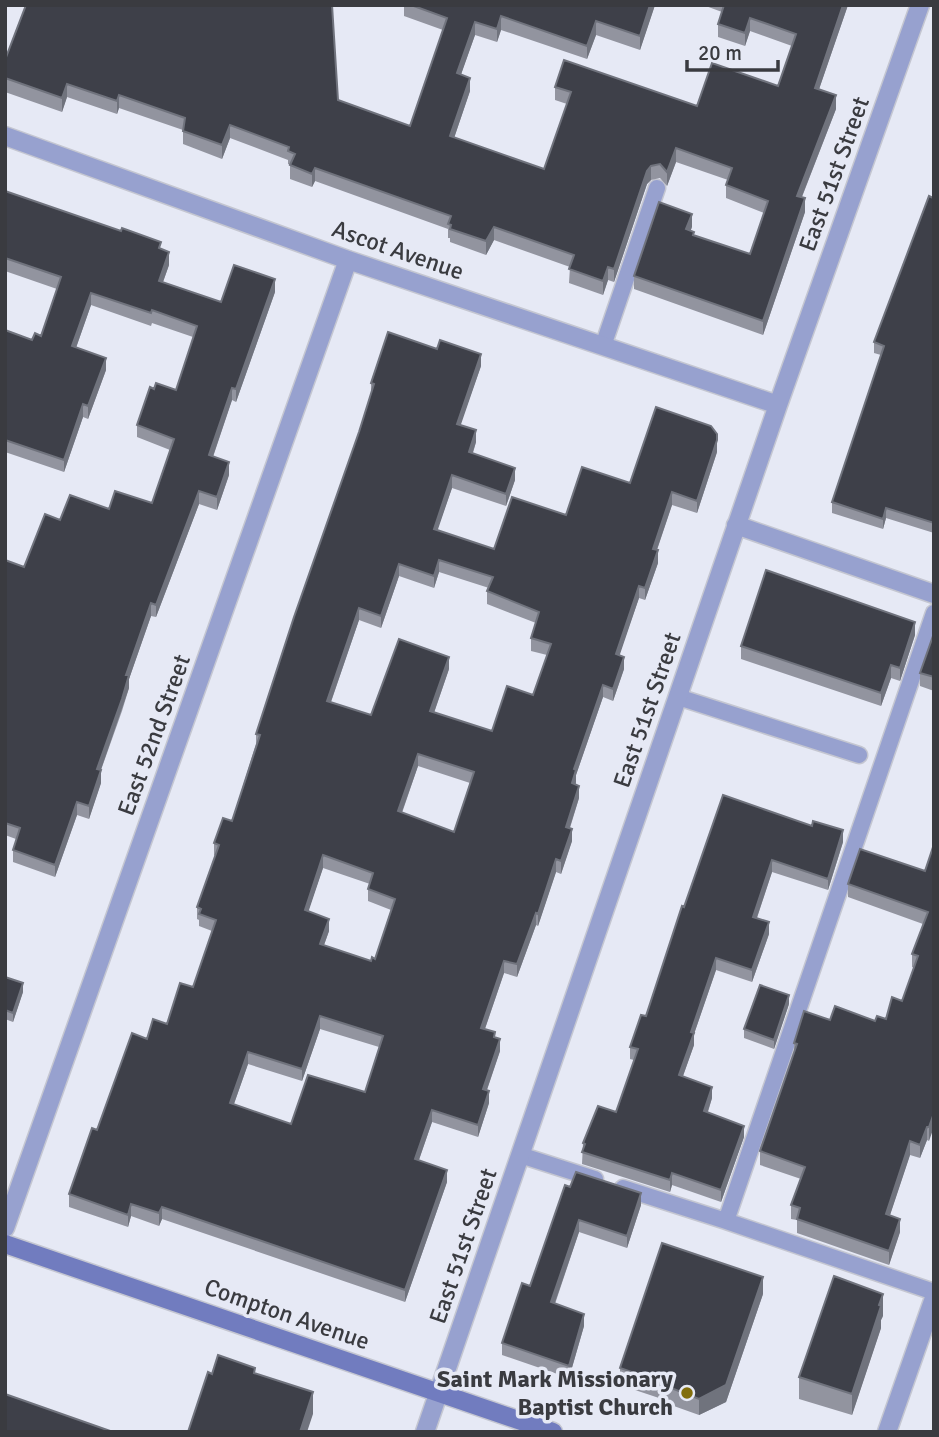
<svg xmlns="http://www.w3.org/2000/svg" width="939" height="1437" viewBox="0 0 939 1437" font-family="Signika,sans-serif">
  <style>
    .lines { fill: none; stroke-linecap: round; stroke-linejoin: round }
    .lane-casing { stroke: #c4c6d1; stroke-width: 19 }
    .street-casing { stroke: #c4c6d1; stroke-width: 21 }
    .secondary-casing { stroke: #c4c6d1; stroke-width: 21 }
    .lane { stroke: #97a1cf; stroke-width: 16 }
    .street { stroke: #97a1cf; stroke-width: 18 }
    .secondary { stroke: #717cbf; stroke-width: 18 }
    .wall { fill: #92949f; fill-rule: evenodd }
    .shaded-wall { fill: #70737d }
    .building { fill: #3e4049; stroke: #70737d; stroke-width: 2; fill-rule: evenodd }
    .poi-dot { fill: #826e0c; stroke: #e6e9f5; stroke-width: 2.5 }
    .labels { text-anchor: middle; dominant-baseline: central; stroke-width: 7; stroke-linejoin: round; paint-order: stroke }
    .street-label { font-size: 24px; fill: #3a3b40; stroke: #e6e9f5 }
    .poi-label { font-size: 24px; font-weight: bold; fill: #3a3b40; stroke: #e6e9f5; text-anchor: end }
  </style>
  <rect width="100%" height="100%" fill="#e6e9f5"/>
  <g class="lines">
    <g class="lane-casing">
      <path id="lane" d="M 603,346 L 657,188
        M 934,613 L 726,1221 L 934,1292
        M 678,697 L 859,755
        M 520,1155 L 595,1179
        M 623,1188 L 726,1221"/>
    </g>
    <g class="street-casing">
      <path id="street" d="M 5,136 L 348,260 L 778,405
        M 736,525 L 934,594
        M 5,1228 L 348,260
        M 425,1432 L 778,405 L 920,5
        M 887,1432 L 934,1298"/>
    </g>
    <g class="secondary-casing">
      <path id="secondary" d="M 5,1244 L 553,1432"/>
    </g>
    <use href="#lane" class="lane"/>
    <use href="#street" class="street"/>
    <use href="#secondary" class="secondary"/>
  </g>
  <path class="wall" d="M 399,5 L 655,5 L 640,50 L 596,35 L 587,59 L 501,30 L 497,42 L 475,35 L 461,74 L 470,91 L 454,138 L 544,169 L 567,104 L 555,100 L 555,87 L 697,106 L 778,86 L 792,46 L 750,31 L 745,46 L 718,37 L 718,24 L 722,12 L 703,5 L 848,5 L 819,89 L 836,109 L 802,197 L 805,212 L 763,335 L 634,289 L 634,276 L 692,227 L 690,231 L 694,235 L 750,254 L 764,213 L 726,198 L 726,185 L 728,180 L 676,162 L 667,186 L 660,178 L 651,180 L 647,184 L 614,282 L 608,280 L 603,295 L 569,283 L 570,267 L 494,240 L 486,255 L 450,242 L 450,238 L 448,238 L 448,229 L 315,181 L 312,187 L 290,179 L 290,165 L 288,164 L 288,160 L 230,138 L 222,159 L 183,144 L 183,130 L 119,108 L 117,114 L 67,97 L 62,112 L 5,92 L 5,60 L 338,100 L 410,126 L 443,30 L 404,16 L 404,7 Z
    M 5,191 L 161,249 L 169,265 L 163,282 L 221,302 L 275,292 L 236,402 L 232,400 L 213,457 L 229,475 L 217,510 L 199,504 L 156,617 L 151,616 L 129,679 L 129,688 L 122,711 L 101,770 L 101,783 L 89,819 L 77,815 L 55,877 L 13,862 L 13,850 L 16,839 L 5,835 L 5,560 L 24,567 L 60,520 L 109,509 L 152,503 L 170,450 L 137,437 L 137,425 L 154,389 L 176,390 L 193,337 L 152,323 L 151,326 L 91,305 L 76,348 L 106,370 L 88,419 L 83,417 L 64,472 L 5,452 L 5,330 L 32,340 L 41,336 L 57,289 L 5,271 Z
    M 934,197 L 934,533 L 886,518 L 883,529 L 832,513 L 832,502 L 881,355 L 874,353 L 874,342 Z
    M 481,366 L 460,425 L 476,442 L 473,453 L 515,480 L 506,506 L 452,488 L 437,530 L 494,549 L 630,483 L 717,452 L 697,513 L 672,505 L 657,550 L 658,563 L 645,600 L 639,598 L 619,655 L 624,669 L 613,701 L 603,697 L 576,775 L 576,784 L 579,798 L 570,828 L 572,841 L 561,874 L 556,872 L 538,926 L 536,925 L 517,977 L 504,973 L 485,1029 L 495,1037 L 500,1051 L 487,1090 L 489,1103 L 478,1137 L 432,1122 L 419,1160 L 447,1182 L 405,1302 L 162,1219 L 159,1226 L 131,1216 L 128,1227 L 69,1207 L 69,1194 L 97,1130 L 147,1039 L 167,1024 L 193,987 L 212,931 L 199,926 L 199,920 L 197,919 L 197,907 L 215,856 L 214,855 L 214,843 L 232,821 L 256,744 L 256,734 L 359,432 L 371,394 L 371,383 ZM 439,572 L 489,588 L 487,591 L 487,604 L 536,623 L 531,638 L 531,651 L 547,655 L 533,695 L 492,731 L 434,713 L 449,669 L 371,715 L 331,702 L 359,620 L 381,628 L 399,576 L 434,588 ZM 418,766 L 470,783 L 454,832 L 402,813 ZM 323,868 L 370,884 L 368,889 L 368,901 L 391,910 L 375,959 L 371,961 L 324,945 L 329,931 L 308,911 ZM 320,1029 L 379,1047 L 365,1092 L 291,1124 L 234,1104 L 248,1064 L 302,1081 Z
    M 915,635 L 900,681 L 891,678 L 881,706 L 741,659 L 741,646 Z
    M 934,636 L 934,691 L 920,686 L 920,673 Z
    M 723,795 L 843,842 L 828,890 L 772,872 L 757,918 L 769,934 L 752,982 L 716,970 L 694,1034 L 694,1045 L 683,1076 L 712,1098 L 708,1112 L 744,1137 L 721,1202 L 672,1185 L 670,1192 L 582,1164 L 583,1143 L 616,1112 L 634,1060 L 630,1059 L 630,1047 L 646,1016 Z
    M 934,844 L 929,1141 L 927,1140 L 920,1158 L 910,1155 L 890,1215 L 900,1232 L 889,1265 L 797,1233 L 797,1220 L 791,1219 L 791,1205 L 801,1179 L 760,1165 L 760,1151 L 794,1055 L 794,1043 L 830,1020 L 875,1021 L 886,1019 L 902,1001 L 914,968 L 912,967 L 912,954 L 923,924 L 848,897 L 848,884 L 925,871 Z
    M 5,977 L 23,992 L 13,1022 L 5,1019 Z
    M 789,1004 L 774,1049 L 744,1038 L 744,1029 Z
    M 565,1185 L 641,1205 L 627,1248 L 579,1232 L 555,1304 L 584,1326 L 569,1378 L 502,1355 L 502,1343 L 530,1286 Z
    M 763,1294 L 726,1402 L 699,1415 L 671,1405 L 671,1402 L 620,1385 L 620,1368 Z
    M 883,1316 L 881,1320 L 881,1328 L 852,1415 L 799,1399 L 799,1377 Z"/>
  <path class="shaded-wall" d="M 650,5 L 655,5 L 640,50 L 640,36 Z
    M 843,5 L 848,5 L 815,101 L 815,88 Z
    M 501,16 L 501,30 L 497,42 L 497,29 Z
    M 750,18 L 750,31 L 745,46 L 745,33 Z
    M 596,21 L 596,35 L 587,59 L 587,46 Z
    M 475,22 L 475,35 L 457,86 L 457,73 Z
    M 470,78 L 470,91 L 450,150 L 450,136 Z
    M 67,84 L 67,97 L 62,112 L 62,98 Z
    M 119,95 L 119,108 L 117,114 L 117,101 Z
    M 836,95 L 836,109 L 797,209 L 797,196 Z
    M 230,125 L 230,138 L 222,159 L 222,145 Z
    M 676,148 L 676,162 L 667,186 L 667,172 Z
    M 651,166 L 651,180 L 647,184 L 614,282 L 614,269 L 647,171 Z
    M 315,168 L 315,181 L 312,187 L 312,174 Z
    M 805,198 L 805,212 L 763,335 L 763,321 Z
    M 692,214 L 692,227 L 686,243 L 686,229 Z
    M 494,227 L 494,240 L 486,255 L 486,241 Z
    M 169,252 L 169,265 L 159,293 L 159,281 Z
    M 608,267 L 608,280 L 603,295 L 603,281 Z
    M 275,279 L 275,292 L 236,402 L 236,389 Z
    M 91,293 L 91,305 L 72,359 L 72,346 Z
    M 481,354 L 481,366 L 457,436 L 457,424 Z
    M 106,358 L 106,370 L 88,419 L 88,406 Z
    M 232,388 L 232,400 L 209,468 L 209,455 Z
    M 83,404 L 83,417 L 64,472 L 64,460 Z
    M 476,430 L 476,442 L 469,464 L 469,452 Z
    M 717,440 L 717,452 L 697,513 L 697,501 Z
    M 229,462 L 229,475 L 217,510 L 217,497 Z
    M 515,468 L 515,480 L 506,506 L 506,494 Z
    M 452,475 L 452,488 L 434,541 L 434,529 Z
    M 199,491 L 199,504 L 156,617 L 156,605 Z
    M 672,492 L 672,505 L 653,561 L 653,549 Z
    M 886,508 L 886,518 L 883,529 L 883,519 Z
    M 658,550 L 658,563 L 645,600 L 645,588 Z
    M 439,560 L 439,572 L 434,588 L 434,576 Z
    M 399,564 L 399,576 L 381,628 L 381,616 Z
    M 639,586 L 639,598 L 616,666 L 616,654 Z
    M 151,603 L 151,616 L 129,679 L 129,688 L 97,781 L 97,769 L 126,675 Z
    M 359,608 L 359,620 L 327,713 L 327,701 Z
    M 915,622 L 915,635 L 900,681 L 900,668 Z
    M 449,657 L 449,669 L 430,724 L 430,711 Z
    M 624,657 L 624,669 L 613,701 L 613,689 Z
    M 891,665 L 891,678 L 881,706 L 881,693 Z
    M 603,685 L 603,697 L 576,775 L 576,782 L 572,796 L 574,769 Z
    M 418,754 L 418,766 L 398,823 L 398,811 Z
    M 101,770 L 101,783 L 89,819 L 89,806 Z
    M 579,786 L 579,798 L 566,839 L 566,827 Z
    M 77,802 L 77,815 L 55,877 L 55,865 Z
    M 572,829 L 572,841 L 561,874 L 561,861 Z
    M 843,830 L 843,842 L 828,890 L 828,879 Z
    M 323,855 L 323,868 L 305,922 L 305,910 Z
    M 556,859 L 556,872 L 538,926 L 538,914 Z
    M 772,860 L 772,872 L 753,929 L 753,917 Z
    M 536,913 L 536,925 L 517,977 L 517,964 Z
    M 329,919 L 329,931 L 320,956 L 320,944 Z
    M 769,922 L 769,934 L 752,982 L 752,970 Z
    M 716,958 L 716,970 L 694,1034 L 694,1045 L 679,1087 L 679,1075 L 691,1032 Z
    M 504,961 L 504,973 L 481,1040 L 481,1028 Z
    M 23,983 L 23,992 L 13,1022 L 13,1013 Z
    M 789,995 L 789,1004 L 774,1049 L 774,1040 Z
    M 320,1016 L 320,1029 L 302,1081 L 302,1069 Z
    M 500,1039 L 500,1051 L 483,1101 L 483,1089 Z
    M 248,1052 L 248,1064 L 230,1115 L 230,1103 Z
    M 712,1087 L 712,1098 L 704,1123 L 704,1111 Z
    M 489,1091 L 489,1103 L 478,1137 L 478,1125 Z
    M 432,1110 L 432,1122 L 415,1171 L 415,1159 Z
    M 934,1113 L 934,1127 L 929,1141 L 929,1127 Z
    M 744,1126 L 744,1137 L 721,1202 L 721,1190 Z
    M 927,1127 L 927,1140 L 920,1158 L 920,1145 Z
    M 910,1141 L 910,1155 L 886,1227 L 886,1214 Z
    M 447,1170 L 447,1182 L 405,1302 L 405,1290 Z
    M 672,1173 L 672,1185 L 670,1192 L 670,1180 Z
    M 641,1193 L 641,1205 L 627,1248 L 627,1236 Z
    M 131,1204 L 131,1216 L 128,1227 L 128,1215 Z
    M 162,1207 L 162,1219 L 159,1226 L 159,1213 Z
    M 900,1219 L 900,1232 L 889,1265 L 889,1251 Z
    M 579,1220 L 579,1232 L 551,1314 L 551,1302 Z
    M 763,1277 L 763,1294 L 726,1402 L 699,1415 L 699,1399 Z
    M 883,1294 L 883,1316 L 881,1320 L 881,1328 L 852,1415 L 852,1394 Z
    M 584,1314 L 584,1326 L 569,1378 L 569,1366 Z
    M 313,1392 L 313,1414 L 307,1432 L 300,1432 Z"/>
  <path class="building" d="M 26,5 L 332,5 L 338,100 L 410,126 L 447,18 L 411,5 L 650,5 L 640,36 L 596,21 L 587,46 L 501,16 L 497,29 L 475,22 L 457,73 L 470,78 L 450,136 L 544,169 L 571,92 L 555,87 L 564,60 L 697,106 L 712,63 L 778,86 L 796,34 L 750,18 L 745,33 L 718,24 L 724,5 L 843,5 L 815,88 L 836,95 L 797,196 L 805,198 L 763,321 L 634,276 L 659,202 L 692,214 L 686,229 L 694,232 L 693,235 L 750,254 L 768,201 L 726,185 L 732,168 L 676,148 L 667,172 L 660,164 L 651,166 L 647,171 L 614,269 L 608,267 L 603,281 L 569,269 L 574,255 L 494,227 L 486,241 L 450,229 L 451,225 L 448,224 L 451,216 L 315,168 L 312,174 L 290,165 L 295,154 L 288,151 L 289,147 L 230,125 L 222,145 L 183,131 L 185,118 L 119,95 L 117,101 L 67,84 L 62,98 L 5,78 L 5,60 Z
    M 5,191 L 121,231 L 122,228 L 161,242 L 159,248 L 169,252 L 159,281 L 221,302 L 234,265 L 275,279 L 236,389 L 232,388 L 209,455 L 229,462 L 217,497 L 199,491 L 156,605 L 151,603 L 126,675 L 129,675 L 122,699 L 97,769 L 101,770 L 89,806 L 77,802 L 55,865 L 13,850 L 20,828 L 5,823 L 5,560 L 24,567 L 45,514 L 60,520 L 70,495 L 109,509 L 115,491 L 152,503 L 174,439 L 137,425 L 150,387 L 154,389 L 156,383 L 176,390 L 197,326 L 152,310 L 151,313 L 91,293 L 72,346 L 106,358 L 88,406 L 83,404 L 64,460 L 5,440 L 5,330 L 32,340 L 35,333 L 41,336 L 61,277 L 5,258 Z
    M 929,196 L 933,198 L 934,197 L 934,523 L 886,508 L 883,519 L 832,502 L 884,346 L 874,342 Z
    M 388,332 L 437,349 L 440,340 L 481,354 L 457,424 L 476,430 L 469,452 L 515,468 L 506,494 L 452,475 L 434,529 L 494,549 L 512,497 L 566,515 L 582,467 L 630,483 L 656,407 L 711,426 L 717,434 L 717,440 L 697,501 L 672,492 L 653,549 L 658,550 L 645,588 L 639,586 L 616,654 L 624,657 L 613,689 L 603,685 L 574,769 L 576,770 L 572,783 L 579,786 L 566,827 L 572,829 L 561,861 L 556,859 L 538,914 L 536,913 L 517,964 L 504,961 L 481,1028 L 495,1032 L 494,1037 L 500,1039 L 483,1089 L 489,1091 L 478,1125 L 432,1110 L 415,1159 L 447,1170 L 405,1290 L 162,1207 L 159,1213 L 131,1204 L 128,1215 L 69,1194 L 92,1128 L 97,1130 L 132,1033 L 147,1039 L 153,1019 L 167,1024 L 180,983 L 193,987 L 216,920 L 199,914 L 201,909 L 197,907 L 219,845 L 214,843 L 223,818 L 232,821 L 260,735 L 256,734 L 294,617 L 359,432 L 374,384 L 371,383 ZM 439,560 L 493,577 L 487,591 L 539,612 L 531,638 L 551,644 L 533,695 L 507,686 L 492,731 L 430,711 L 449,657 L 399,639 L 371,715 L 327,701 L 359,608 L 381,616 L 399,564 L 434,576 ZM 418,754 L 474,772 L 454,832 L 398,811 ZM 323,855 L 373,873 L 368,889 L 395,899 L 375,959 L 372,957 L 371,961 L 320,944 L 329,919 L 305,910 ZM 320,1016 L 383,1036 L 365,1092 L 308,1075 L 291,1124 L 230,1103 L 248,1052 L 302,1069 Z
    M 766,570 L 915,622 L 900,668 L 891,665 L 881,693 L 741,646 Z
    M 933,636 L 934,636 L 934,677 L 920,673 Z
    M 723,795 L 812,826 L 813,821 L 843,830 L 828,879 L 772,860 L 753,917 L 769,922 L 752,970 L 716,958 L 691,1032 L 694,1033 L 679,1075 L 712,1087 L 704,1111 L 744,1126 L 721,1190 L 672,1173 L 670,1180 L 582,1152 L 585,1144 L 583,1143 L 598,1106 L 616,1112 L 638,1049 L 630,1047 L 641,1015 L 646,1016 L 682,906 L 684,907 Z
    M 934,844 L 934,1113 L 929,1127 L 927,1127 L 920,1145 L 910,1141 L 886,1214 L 900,1219 L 889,1251 L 797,1219 L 800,1208 L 791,1205 L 805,1167 L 760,1151 L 797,1044 L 794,1043 L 804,1011 L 830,1020 L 835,1006 L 875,1021 L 877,1016 L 886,1019 L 892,997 L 902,1001 L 918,956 L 912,954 L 928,912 L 848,884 L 860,849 L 925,871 Z
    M 5,977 L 23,983 L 13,1013 L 5,1010 Z
    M 760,985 L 789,995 L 774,1040 L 744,1029 Z
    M 576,1172 L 641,1193 L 627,1236 L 579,1220 L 551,1302 L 584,1314 L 569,1366 L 502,1343 L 522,1283 L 530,1286 L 565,1185 L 570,1187 Z
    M 662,1243 L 763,1277 L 726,1385 L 699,1399 L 671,1388 L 672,1386 L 620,1368 Z
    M 834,1276 L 883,1294 L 879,1305 L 881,1306 L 852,1394 L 799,1377 Z
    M 218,1355 L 255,1368 L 254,1373 L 313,1392 L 300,1432 L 188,1432 L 208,1372 L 212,1374 Z
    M 5,1394 L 113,1432 L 5,1432 Z"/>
  <circle class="poi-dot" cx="687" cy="1393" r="7"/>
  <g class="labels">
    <g class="street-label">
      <text transform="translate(834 174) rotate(-70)">East 51st Street</text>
      <text transform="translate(398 250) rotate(19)">Ascot Avenue</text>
      <text transform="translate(647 710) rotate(-71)">East 51st Street</text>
      <text transform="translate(154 735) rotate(-70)">East 52nd Street</text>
      <text transform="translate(463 1246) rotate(-71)">East 51st Street</text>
      <text transform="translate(287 1314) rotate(19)">Compton Avenue</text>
    </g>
    <g class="poi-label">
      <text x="673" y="1379">Saint Mark Missionary<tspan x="673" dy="28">Baptist Church</tspan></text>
    </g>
  </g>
  <rect width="939" height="1437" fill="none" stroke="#3a3b40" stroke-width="14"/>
  <path d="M687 60v10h91v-10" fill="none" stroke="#3a3b40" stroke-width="3.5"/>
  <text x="698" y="60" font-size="21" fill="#3a3b40" stroke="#e6e9f5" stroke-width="5" paint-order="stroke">20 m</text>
</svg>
